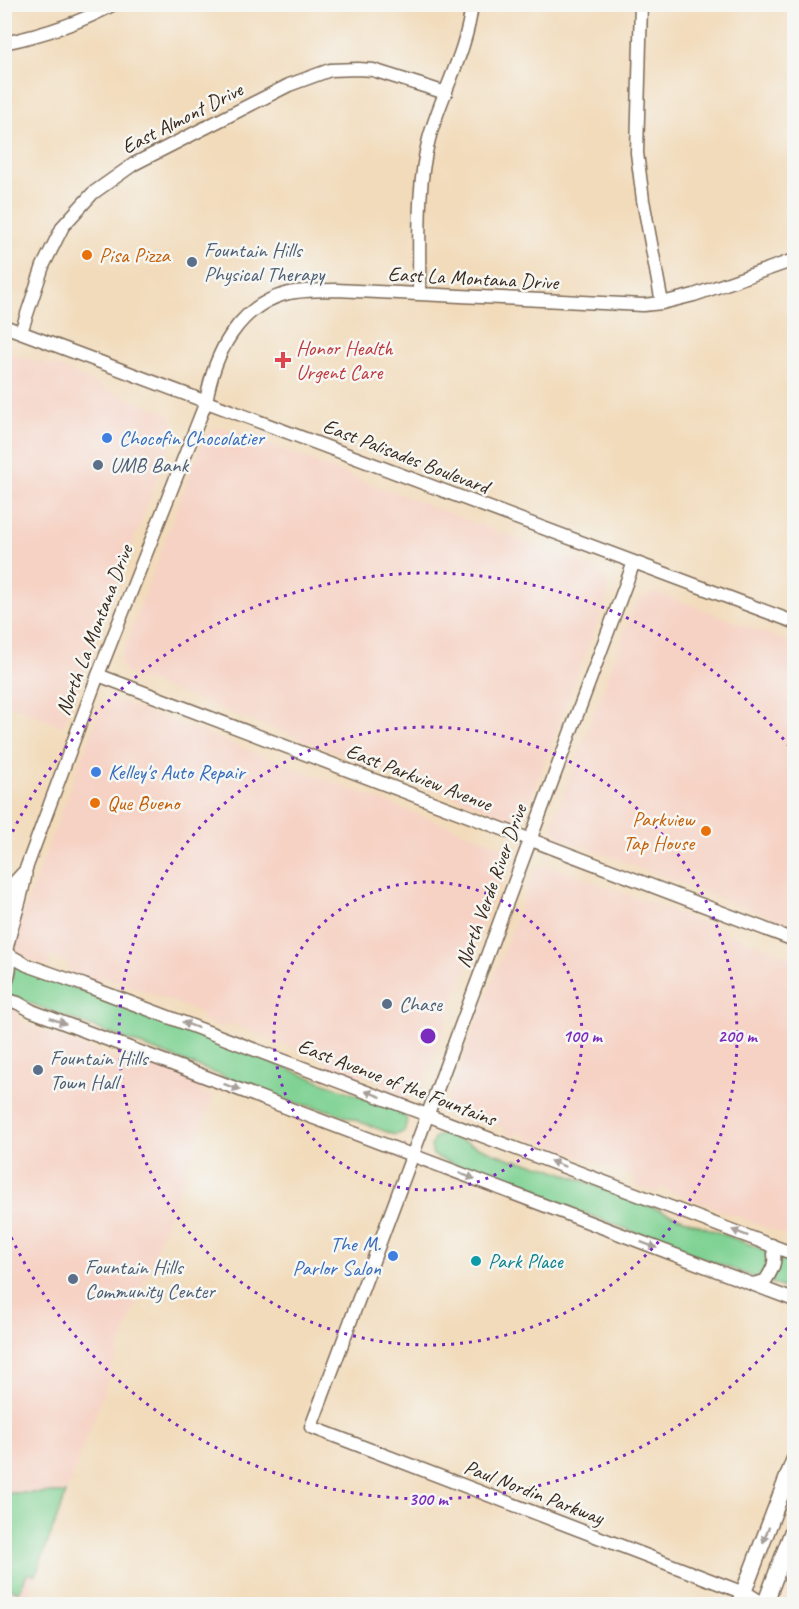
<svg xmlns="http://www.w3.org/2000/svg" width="799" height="1609" viewBox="0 0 799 1609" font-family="Caveat,sans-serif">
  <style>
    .built { fill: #f6d2c4 }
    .green { fill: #7fd293; stroke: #5d7e58; stroke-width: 1.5 }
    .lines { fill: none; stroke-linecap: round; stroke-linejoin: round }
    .minor-casing { stroke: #7b6855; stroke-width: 15 }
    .major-casing { stroke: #7b6855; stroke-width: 18 }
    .minor { stroke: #fff; stroke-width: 12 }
    .major { stroke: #fff; stroke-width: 15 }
    .oneway { fill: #a79f9a }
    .ring { fill: none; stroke: #7b2cbf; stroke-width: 3; stroke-dasharray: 3 6 }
    .food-dot { fill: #e8710a; stroke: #f6f6f2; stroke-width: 2 }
    .service-dot { fill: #5c6f8a; stroke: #f6f6f2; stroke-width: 2 }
    .health-dot { fill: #e0444e; stroke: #f6f6f2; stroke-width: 2 }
    .shop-dot { fill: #3f7fe0; stroke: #f6f6f2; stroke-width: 2 }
    .culture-dot { fill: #0f9aa8; stroke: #f6f6f2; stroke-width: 2 }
    .labels { text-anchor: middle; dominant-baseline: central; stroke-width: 5; stroke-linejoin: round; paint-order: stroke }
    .street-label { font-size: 21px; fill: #3b2a1e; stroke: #f6f6f2 }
    .service-label { font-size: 21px; fill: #4e5e75; stroke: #f6f6f2; text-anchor: start }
    .food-label { font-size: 21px; fill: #c56008; stroke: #f6f6f2; text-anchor: start }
    .health-label { font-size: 21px; fill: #be3a42; stroke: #f6f6f2; text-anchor: start }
    .shop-label { font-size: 21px; fill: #366cbe; stroke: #f6f6f2; text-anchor: start }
    .culture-label { font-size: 21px; fill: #0d838f; stroke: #f6f6f2; text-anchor: start }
    .centre { fill: #7b2cbf; stroke: #f6f6f2; stroke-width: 3 }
    .ring-label { font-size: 18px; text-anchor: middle; font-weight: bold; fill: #7b2cbf; stroke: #f6f6f2; stroke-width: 5; stroke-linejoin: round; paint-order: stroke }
  </style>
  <rect width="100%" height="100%" fill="#f6f6f2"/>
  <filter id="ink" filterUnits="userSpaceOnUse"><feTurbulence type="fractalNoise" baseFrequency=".0167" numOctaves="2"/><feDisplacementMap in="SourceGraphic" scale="12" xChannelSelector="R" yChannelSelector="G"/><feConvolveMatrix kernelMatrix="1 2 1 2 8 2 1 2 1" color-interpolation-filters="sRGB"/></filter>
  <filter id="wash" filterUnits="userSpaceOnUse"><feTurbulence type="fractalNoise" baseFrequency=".008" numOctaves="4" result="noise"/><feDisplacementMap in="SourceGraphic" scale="24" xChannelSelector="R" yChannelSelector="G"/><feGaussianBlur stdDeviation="1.35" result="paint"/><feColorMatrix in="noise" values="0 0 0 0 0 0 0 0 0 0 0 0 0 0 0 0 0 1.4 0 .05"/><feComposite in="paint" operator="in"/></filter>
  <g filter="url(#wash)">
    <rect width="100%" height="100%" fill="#f2dbbb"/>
    <path class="built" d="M 5,351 L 24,358 L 63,368 L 108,390 L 169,414 L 175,424 L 175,431 L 63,727 L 5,702 Z
      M 222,427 L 594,568 L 605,577 L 608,585 L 608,594 L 526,811 L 521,816 L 511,818 L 128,674 L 123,670 L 121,658 L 204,437 L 211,430 Z
      M 652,593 L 658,593 L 794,644 L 794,926 L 560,838 L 554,829 L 553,821 L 634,607 L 640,599 Z
      M 111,701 L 118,701 L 499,845 L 504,849 L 507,861 L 418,1095 L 404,1099 L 387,1093 L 381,1081 L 364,1075 L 354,1079 L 329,1069 L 325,1060 L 231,1024 L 222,1028 L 204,1022 L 200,1012 L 101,975 L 102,984 L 71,973 L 66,962 L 47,955 L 51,965 L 50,968 L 20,956 L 14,950 L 12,945 L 15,927 L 25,909 L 101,707 Z
      M 550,865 L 794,958 L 794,1238 L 662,1188 L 656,1193 L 636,1186 L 634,1177 L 534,1139 L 530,1143 L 525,1135 L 518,1133 L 513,1136 L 505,1133 L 503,1127 L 465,1113 L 466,1123 L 450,1115 L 447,1109 L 448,1099 L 533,874 L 540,866 Z
      M 5,1007 L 17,1012 L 20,1022 L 119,1060 L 120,1053 L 198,1082 L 202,1092 L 213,1096 L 25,1604 L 5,1604 Z"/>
    <path class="green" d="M 15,963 L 25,969 L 404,1113 L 407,1121 L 404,1132 L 395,1135 L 328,1110 L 292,1102 L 5,994 L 9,988 Z
      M 444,1134 L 510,1159 L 547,1167 L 767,1251 L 771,1255 L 767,1274 L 756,1278 L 441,1159 L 433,1155 L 431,1146 L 435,1137 Z
      M 781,1256 L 794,1261 L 794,1292 L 771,1283 Z
      M 5,1493 L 66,1493 L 36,1574 L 27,1574 L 19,1592 L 5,1586 Z"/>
  </g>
  <g filter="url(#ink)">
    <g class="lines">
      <g class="minor-casing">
        <path id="minor" d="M 641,4 L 637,153 L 643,200 L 662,303
          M 4,43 C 42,35 80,23 114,4
          M 419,294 C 420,243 416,189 429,139 C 441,94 467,52 472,4
          M 4,326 L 794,622
          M 21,332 L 43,266 L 63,226 L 93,193 L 134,164 L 289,85 L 330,70 L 358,69 L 373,70 L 446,93
          M 634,562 L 311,1427 L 744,1593
          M 98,675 L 794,940
          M 24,874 L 98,675 L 206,402 C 214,354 238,305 289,293 C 305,290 321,290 336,290 L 643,305 L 662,303 L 694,295 L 794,260
          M 9,955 L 27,965 L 84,985 L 794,1254
          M 4,999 L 18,1003 L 32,1011 L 794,1300
          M 752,1284 L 765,1281 C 774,1268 777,1260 772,1245"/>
      </g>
      <g class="major-casing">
        <path id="major" d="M 4,904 L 12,887 L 24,874
          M 4,949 C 11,960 9,971 4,983
          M 5,949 C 10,924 20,900 24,874
          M 744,1593 L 755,1600 L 754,1604
          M 739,1604 L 794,1460
          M 765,1604 L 794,1527"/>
      </g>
      <use href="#minor" class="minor"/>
      <use href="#major" class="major"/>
    </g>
    <defs><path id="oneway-solid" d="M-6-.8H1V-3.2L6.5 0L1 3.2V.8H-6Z" transform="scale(1.5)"/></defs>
    <g class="oneway">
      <use href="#oneway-solid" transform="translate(58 1021) rotate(21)"/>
      <use href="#oneway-solid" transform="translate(190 1025) rotate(-159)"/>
      <use href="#oneway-solid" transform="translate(232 1087) rotate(20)"/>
      <use href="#oneway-solid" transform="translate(373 1094) rotate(-160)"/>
      <use href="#oneway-solid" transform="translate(558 1164) rotate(-159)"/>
      <use href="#oneway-solid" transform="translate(467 1176) rotate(21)"/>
      <use href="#oneway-solid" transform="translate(740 1233) rotate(-159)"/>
      <use href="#oneway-solid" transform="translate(649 1245) rotate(21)"/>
      <use href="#oneway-solid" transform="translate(766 1535) rotate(111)"/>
    </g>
  </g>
  <g class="ring">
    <circle cx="428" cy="1036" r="154"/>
    <circle cx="428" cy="1036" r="309"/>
    <path d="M793 1321A463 463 0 0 1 5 1224M5 848A463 463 0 0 1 793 751"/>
  </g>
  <g class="food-dot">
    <circle cx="87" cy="255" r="6"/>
    <circle cx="95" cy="803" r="6"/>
    <circle cx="706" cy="831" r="6"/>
  </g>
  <g class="service-dot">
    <circle cx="192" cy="262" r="6"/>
    <circle cx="98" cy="465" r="6"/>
    <circle cx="387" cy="1004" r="6"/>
    <circle cx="38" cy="1070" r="6"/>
    <circle cx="73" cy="1279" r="6"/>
  </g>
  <path class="health-dot" d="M280 351h6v6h6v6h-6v6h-6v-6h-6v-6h6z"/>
  <g class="shop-dot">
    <circle cx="107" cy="438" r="6"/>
    <circle cx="96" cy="772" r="6"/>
    <circle cx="393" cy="1256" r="6"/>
  </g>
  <circle class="culture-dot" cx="476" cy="1261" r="6"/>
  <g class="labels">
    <g class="street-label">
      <text transform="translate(182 118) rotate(-27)">East Almont Drive</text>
      <text transform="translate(473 278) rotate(3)">East La Montana Drive</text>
      <text transform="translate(406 456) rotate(21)">East Palisades Boulevard</text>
      <text transform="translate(94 630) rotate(-69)">North La Montana Drive</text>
      <text transform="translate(419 777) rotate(21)">East Parkview Avenue</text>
      <text transform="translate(491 886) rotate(-70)">North Verde River Drive</text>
      <text transform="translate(397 1082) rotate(21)">East Avenue of the Fountains</text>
      <text transform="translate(534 1492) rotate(21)">Paul Nordin Parkway</text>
    </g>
    <g class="service-label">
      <text x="204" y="250">Fountain Hills<tspan x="204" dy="24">Physical Therapy</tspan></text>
      <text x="110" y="465">UMB Bank</text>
      <text x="399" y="1004">Chase</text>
      <text x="50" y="1058">Fountain Hills<tspan x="50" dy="24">Town Hall</tspan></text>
      <text x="85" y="1267">Fountain Hills<tspan x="85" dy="24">Community Center</tspan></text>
    </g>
    <g class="food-label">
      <text x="99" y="255">Pisa Pizza</text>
      <text x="107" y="803">Que Bueno</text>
      <text x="694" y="819" text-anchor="end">Parkview<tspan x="694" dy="24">Tap House</tspan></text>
    </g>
    <g class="health-label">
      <text x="296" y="348">Honor Health<tspan x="296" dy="24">Urgent Care</tspan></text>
    </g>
    <g class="shop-label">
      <text x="119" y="438">Chocofin Chocolatier</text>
      <text x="108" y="772">Kelley's Auto Repair</text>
      <text x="381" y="1244" text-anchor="end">The M.<tspan x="381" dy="24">Parlor Salon</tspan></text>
    </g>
    <g class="culture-label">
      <text x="488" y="1261">Park Place</text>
    </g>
  </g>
  <circle cx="428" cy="1036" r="9" class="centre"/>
  <g class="ring-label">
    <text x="582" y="1042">100 m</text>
    <text x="737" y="1042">200 m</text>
    <text x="428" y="1505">300 m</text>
  </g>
  <rect width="799" height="1609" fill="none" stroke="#f6f6f2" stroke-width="24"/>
</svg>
